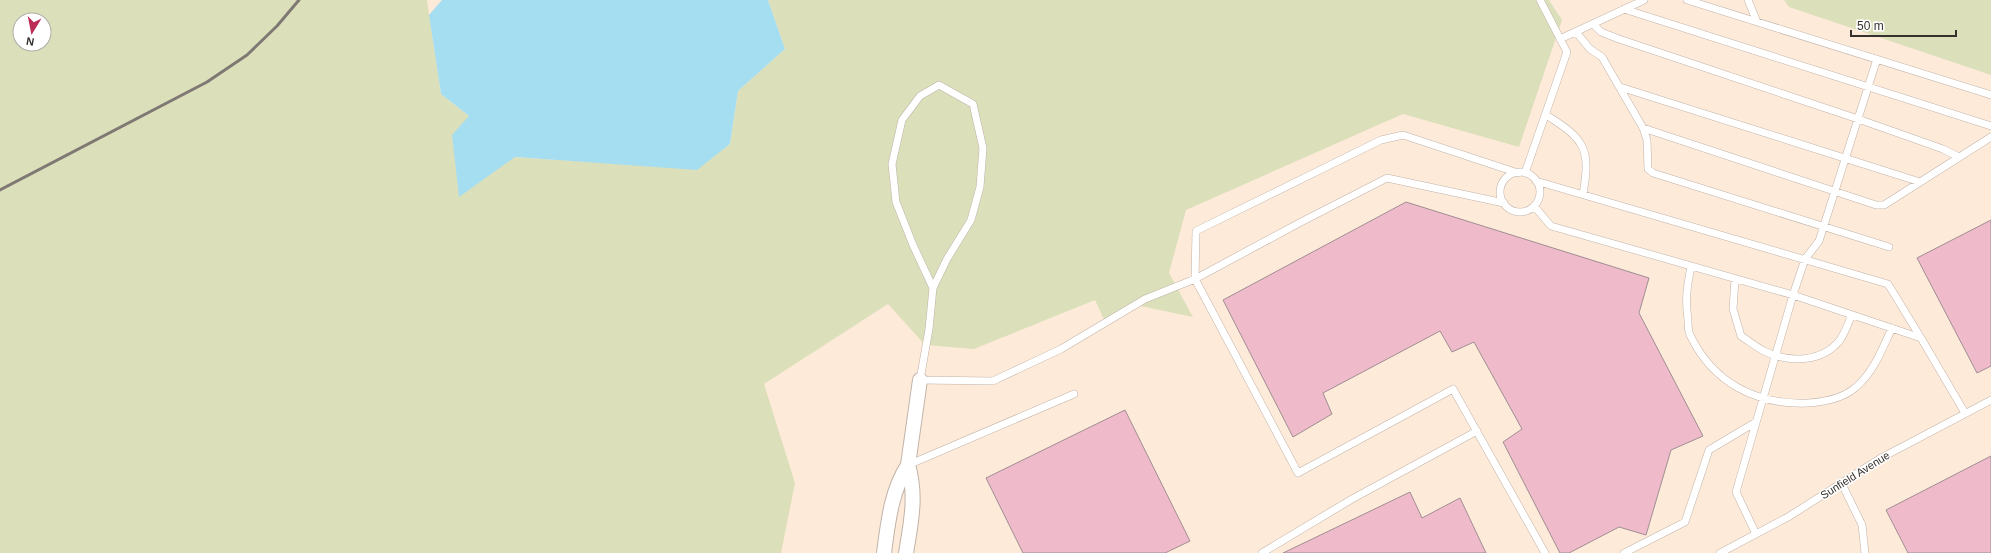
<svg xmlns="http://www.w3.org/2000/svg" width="1991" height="553" viewBox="0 0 1991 553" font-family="Helvetica,sans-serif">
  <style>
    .built { fill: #feead9; fill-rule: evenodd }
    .green { fill: #dbe0bb; fill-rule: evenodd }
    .water { fill: #a6def1 }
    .building { fill: #efbbcb; stroke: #9f8e92 }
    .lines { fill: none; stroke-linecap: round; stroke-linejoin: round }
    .service-casing { stroke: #c1b3a8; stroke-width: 8 }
    .minor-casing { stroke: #c1b3a8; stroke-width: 16 }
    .service { stroke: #fff; stroke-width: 7 }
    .minor { stroke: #fff; stroke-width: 14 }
    .rail { stroke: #7f7873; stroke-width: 3 }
    .labels { text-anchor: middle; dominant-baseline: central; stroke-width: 3; stroke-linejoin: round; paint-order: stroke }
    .street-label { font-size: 11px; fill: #37312d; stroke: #fff }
  </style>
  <rect width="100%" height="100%" fill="#fff6ef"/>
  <path class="built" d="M 0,0 L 1991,0 L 1991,553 L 0,553 ZM 20,20 L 44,20 L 44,44 L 20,44 Z"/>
  <path class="green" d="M 0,0 L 427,0 L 441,94 L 469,116 L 459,196 L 514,157 L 697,169 L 730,144 L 738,91 L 785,49 L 768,0 L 1549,0 L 1562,20 L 1519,147 L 1403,114 L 1186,210 L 1169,273 L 1193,317 L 1131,304 L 1107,326 L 1095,300 L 974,349 L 925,345 L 888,304 L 764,384 L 795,483 L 781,553 L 0,553 ZM 20,20 L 44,20 L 44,44 L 20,44 Z
    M 1784,0 L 1991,0 L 1991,75 L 1789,7 Z"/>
  <path class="water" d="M 442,0 L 768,0 L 785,49 L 738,91 L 730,144 L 697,170 L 515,157 L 459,197 L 452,135 L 469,116 L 441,94 L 429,15 Z"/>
  <path class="building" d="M 1406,202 L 1649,278 L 1639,313 L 1703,436 L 1671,450 L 1646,535 L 1619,527 L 1569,553 L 1560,553 L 1503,442 L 1522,429 L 1474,342 L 1452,352 L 1440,331 L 1323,393 L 1332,414 L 1293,437 L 1223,300 Z
    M 1991,220 L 1991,366 L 1977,373 L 1917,258 Z
    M 1125,410 L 1190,541 L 1165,553 L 1023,553 L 986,478 Z
    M 1991,456 L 1991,553 L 1908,553 L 1886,510 Z
    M 1410,492 L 1422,518 L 1460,498 L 1486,553 L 1283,553 Z"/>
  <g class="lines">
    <g class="service-casing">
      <path id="service" d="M 1687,0 L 1991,95
        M 1748,0 L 1757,22
        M 1624,9 L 1991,126
        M 1593,24 L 1601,32 L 1619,39 L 1858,119 L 1943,149 L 1959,157
        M 1576,32 L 1590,49 L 1602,57 L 1643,128 L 1647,140 L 1648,169 L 1653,173 L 1889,247
        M 1560,39 L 1644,0
        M 1620,87 L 1920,182
        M 1546,115 C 1585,139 1591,149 1583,194
        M 1643,128 L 1876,205 L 1884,205 L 1991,137
        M1500 192a20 20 0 1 1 40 0a20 20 0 1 1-40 0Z
        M 1525,173 L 1567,52 L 1540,0
        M 1536,181 L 1888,284 L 1921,338
        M 1504,203 L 1387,178 L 1301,222 L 1195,279 L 1298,473 L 1453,389 L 1545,553
        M 1534,206 L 1551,226 L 1793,295 L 1921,338 L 1965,413
        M 1691,266 C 1687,288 1685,298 1688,320 C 1688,325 1688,331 1690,335 C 1713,383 1756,405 1808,403 C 1823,402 1844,398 1856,387 C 1874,372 1882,349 1892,328
        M 1735,279 L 1733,309 L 1741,336 C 1749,341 1756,347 1764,351 C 1788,363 1822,363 1840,340 C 1845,333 1848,323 1852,315
        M 933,288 L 913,245 L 896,202 L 892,164 L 902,120 L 920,96 L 939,85 L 973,104 L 983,148 L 980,187 L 971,220 L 947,259 L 933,288 L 929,329 L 920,380 L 993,381 L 1061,349 L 1145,299 L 1195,279 L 1196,231 L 1381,140 L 1403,135 L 1518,173
        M 908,465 L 1074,394
        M 1841,482 L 1862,525 L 1865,553
        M 1756,534 L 1736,492 L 1793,295 L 1805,259 L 1819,241 L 1877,59
        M 1262,553 L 1352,499 L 1477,431
        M 1624,553 L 1685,522 L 1709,450 L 1756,422
        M 1720,553 L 1788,517 L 1881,458 L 1991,400"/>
    </g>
    <g class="minor-casing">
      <path id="minor" d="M 884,553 C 888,523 891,491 908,465
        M 906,553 C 911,523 917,495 908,465 L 920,380"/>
    </g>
    <use href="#service" class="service"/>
    <use href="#minor" class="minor"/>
    <path class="rail" d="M 0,190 L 207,82 L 247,55 L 277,26 L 299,0"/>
  </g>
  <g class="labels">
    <g class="street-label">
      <text transform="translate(1855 475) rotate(-32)">Sunfield Avenue</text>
    </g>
  </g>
  <g transform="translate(32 32) rotate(190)"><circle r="19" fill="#ffffff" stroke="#afadab"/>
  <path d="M0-3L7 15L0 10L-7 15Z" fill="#bc2c54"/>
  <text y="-6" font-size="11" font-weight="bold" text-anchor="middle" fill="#37312d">N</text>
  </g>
  <path d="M1851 30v6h105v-6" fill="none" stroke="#37312d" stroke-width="2"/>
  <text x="1857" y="30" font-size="12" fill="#37312d" stroke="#ffffff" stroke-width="3" paint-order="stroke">50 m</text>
</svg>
